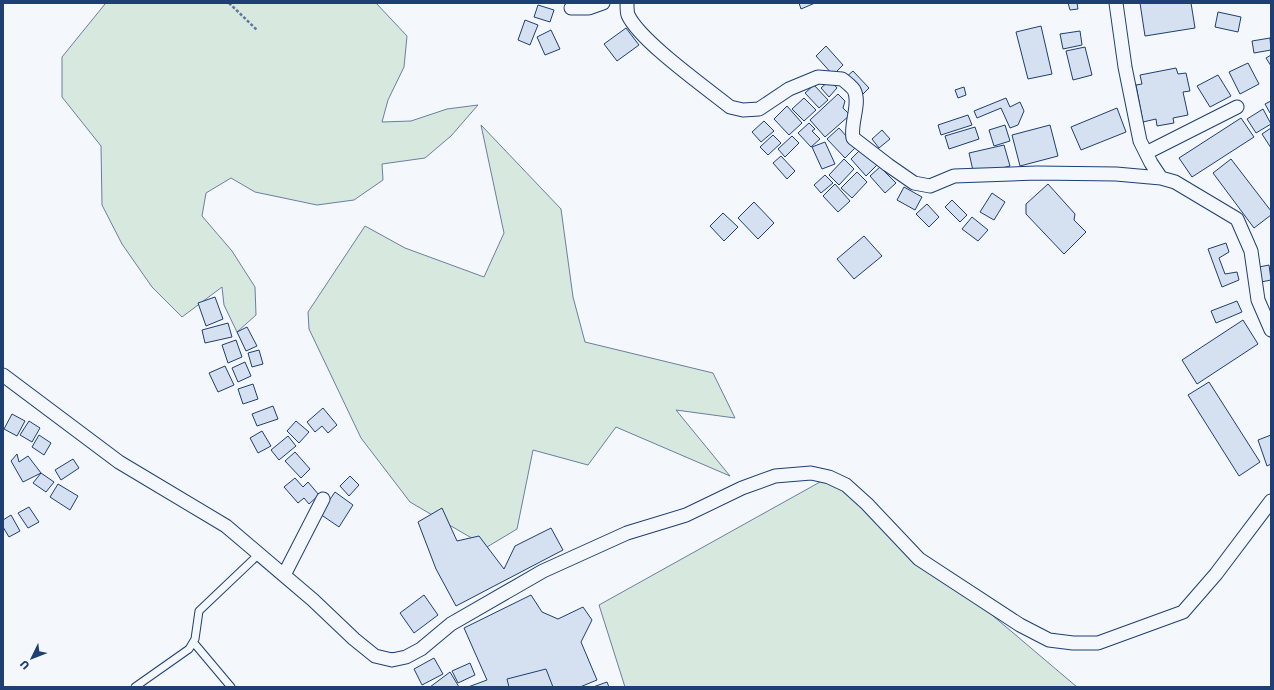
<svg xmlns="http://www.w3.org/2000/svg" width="1274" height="690" viewBox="0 0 1274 690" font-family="Poppins,sans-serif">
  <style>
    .green { fill: #d7e8df; stroke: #687fa3 }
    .building { fill: #d5e0f0; stroke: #1d3f73 }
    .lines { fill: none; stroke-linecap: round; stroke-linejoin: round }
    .lane-casing { stroke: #1d3f73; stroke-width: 9 }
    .street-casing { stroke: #1d3f73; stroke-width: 15 }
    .path { stroke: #5e769c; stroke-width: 2.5; stroke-dasharray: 3 2; stroke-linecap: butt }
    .lane { stroke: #f4f7fb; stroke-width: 7 }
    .street { stroke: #f4f7fb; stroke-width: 13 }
  </style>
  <rect width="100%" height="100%" fill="#f4f7fb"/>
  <path class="green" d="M 103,3 L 376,3 L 407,36 L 404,67 L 388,100 L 382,122 L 411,121 L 447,109 L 478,105 L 451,136 L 425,158 L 382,164 L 383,180 L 354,200 L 317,205 L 255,192 L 231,178 L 206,193 L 202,216 L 232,251 L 255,287 L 256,315 L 237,332 L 224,305 L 222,287 L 182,317 L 152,287 L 122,244 L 102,205 L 101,146 L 62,97 L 62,57 L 105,4 Z
    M 481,125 L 561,209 L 573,297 L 585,342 L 713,373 L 735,418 L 676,410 L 730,476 L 616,427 L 588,465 L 533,450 L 517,529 L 487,547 L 410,502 L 361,438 L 309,329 L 308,312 L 365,226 L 405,248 L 484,277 L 504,233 Z
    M 829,477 L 1077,687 L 625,687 L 599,605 Z"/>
  <path class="building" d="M 799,3 L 815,3 L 801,9 Z
    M 1068,3 L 1077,3 L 1078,9 L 1070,10 Z
    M 1140,3 L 1191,3 L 1195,28 L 1145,36 Z
    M 538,5 L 554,10 L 550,22 L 534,17 Z
    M 1218,12 L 1241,17 L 1238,32 L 1215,27 Z
    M 525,20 L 538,25 L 530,45 L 518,40 Z
    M 1041,26 L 1052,74 L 1028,79 L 1016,32 Z
    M 626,28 L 639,45 L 617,61 L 604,44 Z
    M 551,30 L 560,49 L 545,55 L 537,37 Z
    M 1080,31 L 1082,45 L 1063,49 L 1060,34 Z
    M 1270,38 L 1271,50 L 1254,53 L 1252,41 Z
    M 826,46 L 843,65 L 833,75 L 816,56 Z
    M 1085,47 L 1092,75 L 1073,80 L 1066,51 Z
    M 1271,55 L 1271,66 L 1266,58 Z
    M 1248,63 L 1259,84 L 1240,94 L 1229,72 Z
    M 1176,68 L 1178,74 L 1186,73 L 1190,91 L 1183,92 L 1188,115 L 1173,118 L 1174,123 L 1157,126 L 1156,119 L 1143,122 L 1136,85 L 1142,84 L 1140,75 Z
    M 853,71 L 869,88 L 861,96 L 845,78 Z
    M 1218,75 L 1231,96 L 1210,107 L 1197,86 Z
    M 830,80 L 837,88 L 829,97 L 821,88 Z
    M 814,85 L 828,100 L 819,108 L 805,93 Z
    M 964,87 L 966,95 L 958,98 L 955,90 Z
    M 838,94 L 845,101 L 843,108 L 850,115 L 825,137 L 810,120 Z
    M 804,98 L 816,110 L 804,121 L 792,109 Z
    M 1006,98 L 1010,107 L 1020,102 L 1024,111 L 1018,125 L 1010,128 L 1001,108 L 977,118 L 974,111 Z
    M 1271,101 L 1271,113 L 1270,113 L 1265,104 Z
    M 787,106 L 802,123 L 789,135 L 774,119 Z
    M 1117,108 L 1126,132 L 1081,150 L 1071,127 Z
    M 1263,109 L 1271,124 L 1256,133 L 1247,119 Z
    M 968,115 L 972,125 L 941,135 L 938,125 Z
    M 1241,118 L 1254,137 L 1192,177 L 1179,158 Z
    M 764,121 L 774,131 L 761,142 L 752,132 Z
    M 809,123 L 815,129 L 812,131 L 820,139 L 811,147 L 798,133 Z
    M 1005,125 L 1010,141 L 994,146 L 989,130 Z
    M 1050,125 L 1058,156 L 1020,166 L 1012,135 Z
    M 975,127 L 979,139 L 949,149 L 945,136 Z
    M 839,128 L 856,147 L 845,158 L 827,139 Z
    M 1271,128 L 1271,148 L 1262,134 Z
    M 882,130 L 890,139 L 879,148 L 872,139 Z
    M 773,135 L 781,143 L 768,155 L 760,147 Z
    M 792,136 L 799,143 L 785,157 L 778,149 Z
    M 825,142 L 835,164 L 822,169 L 812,147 Z
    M 1004,145 L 1010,166 L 974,175 L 969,153 Z
    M 861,149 L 877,165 L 866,176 L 851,159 Z
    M 781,156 L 795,171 L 787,179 L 773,163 Z
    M 844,159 L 854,169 L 839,185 L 829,175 Z
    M 1231,159 L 1271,211 L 1271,215 L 1254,228 L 1213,173 Z
    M 880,167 L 896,183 L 885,193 L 870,176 Z
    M 857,172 L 867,182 L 852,198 L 841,188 Z
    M 825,175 L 833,183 L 821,193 L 814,185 Z
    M 835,184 L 850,201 L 838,212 L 823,196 Z
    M 1048,184 L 1075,214 L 1074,220 L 1086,232 L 1064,254 L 1026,214 L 1026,204 Z
    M 904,187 L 922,197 L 915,210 L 897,200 Z
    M 992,193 L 1005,202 L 994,220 L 980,212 Z
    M 952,200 L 967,215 L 960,222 L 945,207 Z
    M 754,202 L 774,223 L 758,239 L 738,218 Z
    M 927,204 L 939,217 L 929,227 L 916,214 Z
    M 723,213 L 738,227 L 724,241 L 710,226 Z
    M 972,217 L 988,230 L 978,241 L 962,229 Z
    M 864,236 L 882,256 L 854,279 L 837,259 Z
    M 1226,243 L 1229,252 L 1219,258 L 1225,274 L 1237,272 L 1239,280 L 1222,287 L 1208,249 Z
    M 1269,265 L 1271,280 L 1261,282 L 1259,267 Z
    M 215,297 L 223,319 L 206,326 L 198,303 Z
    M 1237,301 L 1242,312 L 1216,323 L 1211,311 Z
    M 1243,320 L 1258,344 L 1197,384 L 1182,360 Z
    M 228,323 L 232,337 L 205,343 L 202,330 Z
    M 247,327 L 257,346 L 246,351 L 237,332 Z
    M 236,340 L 242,357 L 228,363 L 222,345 Z
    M 259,350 L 263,364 L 252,367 L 248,353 Z
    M 245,362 L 251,376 L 238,382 L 232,368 Z
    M 225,366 L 234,385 L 218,392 L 209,373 Z
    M 1209,382 L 1260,462 L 1239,476 L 1188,395 Z
    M 253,384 L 258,399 L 243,404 L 238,389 Z
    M 273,406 L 278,419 L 257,426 L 252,414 Z
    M 323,408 L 337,425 L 328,433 L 322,426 L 315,432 L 307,422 Z
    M 12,414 L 25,421 L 17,436 L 4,429 Z
    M 29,421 L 40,428 L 32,442 L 20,435 Z
    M 296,421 L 309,432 L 299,443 L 287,431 Z
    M 262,431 L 271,446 L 258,453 L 250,438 Z
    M 39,435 L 51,443 L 44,455 L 32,447 Z
    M 1271,435 L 1271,464 L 1267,466 L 1258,440 Z
    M 288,436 L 296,446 L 279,460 L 271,450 Z
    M 295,452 L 310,469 L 301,478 L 285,461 Z
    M 17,454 L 19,462 L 28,456 L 41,473 L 23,482 L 11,461 Z
    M 73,459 L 79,468 L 61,480 L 55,470 Z
    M 41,473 L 54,482 L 46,492 L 33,483 Z
    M 350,476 L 359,485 L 349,496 L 340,486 Z
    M 295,478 L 303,487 L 308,482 L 319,495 L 309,504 L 304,498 L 298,503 L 284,487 Z
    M 58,484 L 78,496 L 70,510 L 50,497 Z
    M 335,492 L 353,505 L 339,527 L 320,514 Z
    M 29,507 L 39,522 L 28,528 L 18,513 Z
    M 442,508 L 457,541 L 479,536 L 504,569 L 515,546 L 551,528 L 563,550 L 456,606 L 436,569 L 418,522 Z
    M 11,515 L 20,531 L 9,537 L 3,527 L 3,520 Z
    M 424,595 L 438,615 L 414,633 L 400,613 Z
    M 531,595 L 542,612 L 558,619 L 583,607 L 592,620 L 581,642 L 597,680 L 580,687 L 468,687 L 487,680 L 464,628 Z
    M 434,658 L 443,674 L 422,685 L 414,669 Z
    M 470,663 L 475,675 L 458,683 L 452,671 Z
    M 546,669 L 553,687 L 509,687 L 507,679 Z
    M 450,672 L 459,687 L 430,687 Z
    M 607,682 L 609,687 L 593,687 Z"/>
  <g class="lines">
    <g class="lane-casing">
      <path id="lane" d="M 194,643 L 231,687
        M 135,687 L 189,649 L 195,639 L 199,611 L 259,554"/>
    </g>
    <g class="street-casing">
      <path id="street" d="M 627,3 C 627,7 627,12 628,15 C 640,41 705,87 730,107 L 743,110 L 759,109 L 789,89 L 818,77 L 842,79 C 846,82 851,86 854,90 C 861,103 850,123 853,138 L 888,165 L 914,183 L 930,186 L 954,176 L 1037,173 L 1116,174 L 1161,178 L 1175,182 L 1237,219 L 1251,251 L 1258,300 L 1271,330
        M 1116,3 L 1125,67 L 1140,141 L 1151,163 L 1161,178
        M 571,8 L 589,8 L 603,3
        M 1146,153 L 1237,107
        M 3,375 L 119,462 L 226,526 L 313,600 L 354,639 L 375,656 L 392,660 L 406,657 L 421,649 L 451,624 L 543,571 L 627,533 L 686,515 L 742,488 L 775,476 L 811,473 L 829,477 L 846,485 L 867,504 L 919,559 L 1020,625 L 1049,640 L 1073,643 L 1098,643 L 1183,612 L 1216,574 L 1271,501
        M 284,575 L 323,499"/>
    </g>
    <path class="path" d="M 229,3 L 257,30"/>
    <use href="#lane" class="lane"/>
    <use href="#street" class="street"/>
  </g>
  <rect width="1274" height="690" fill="none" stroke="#1d3f73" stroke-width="8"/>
  <g transform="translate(32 658) rotate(227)" stroke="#f4f7fb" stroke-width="3" paint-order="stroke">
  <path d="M0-3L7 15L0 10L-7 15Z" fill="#1d3f73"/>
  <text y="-6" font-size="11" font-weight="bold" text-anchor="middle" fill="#1d3f73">U</text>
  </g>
</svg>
